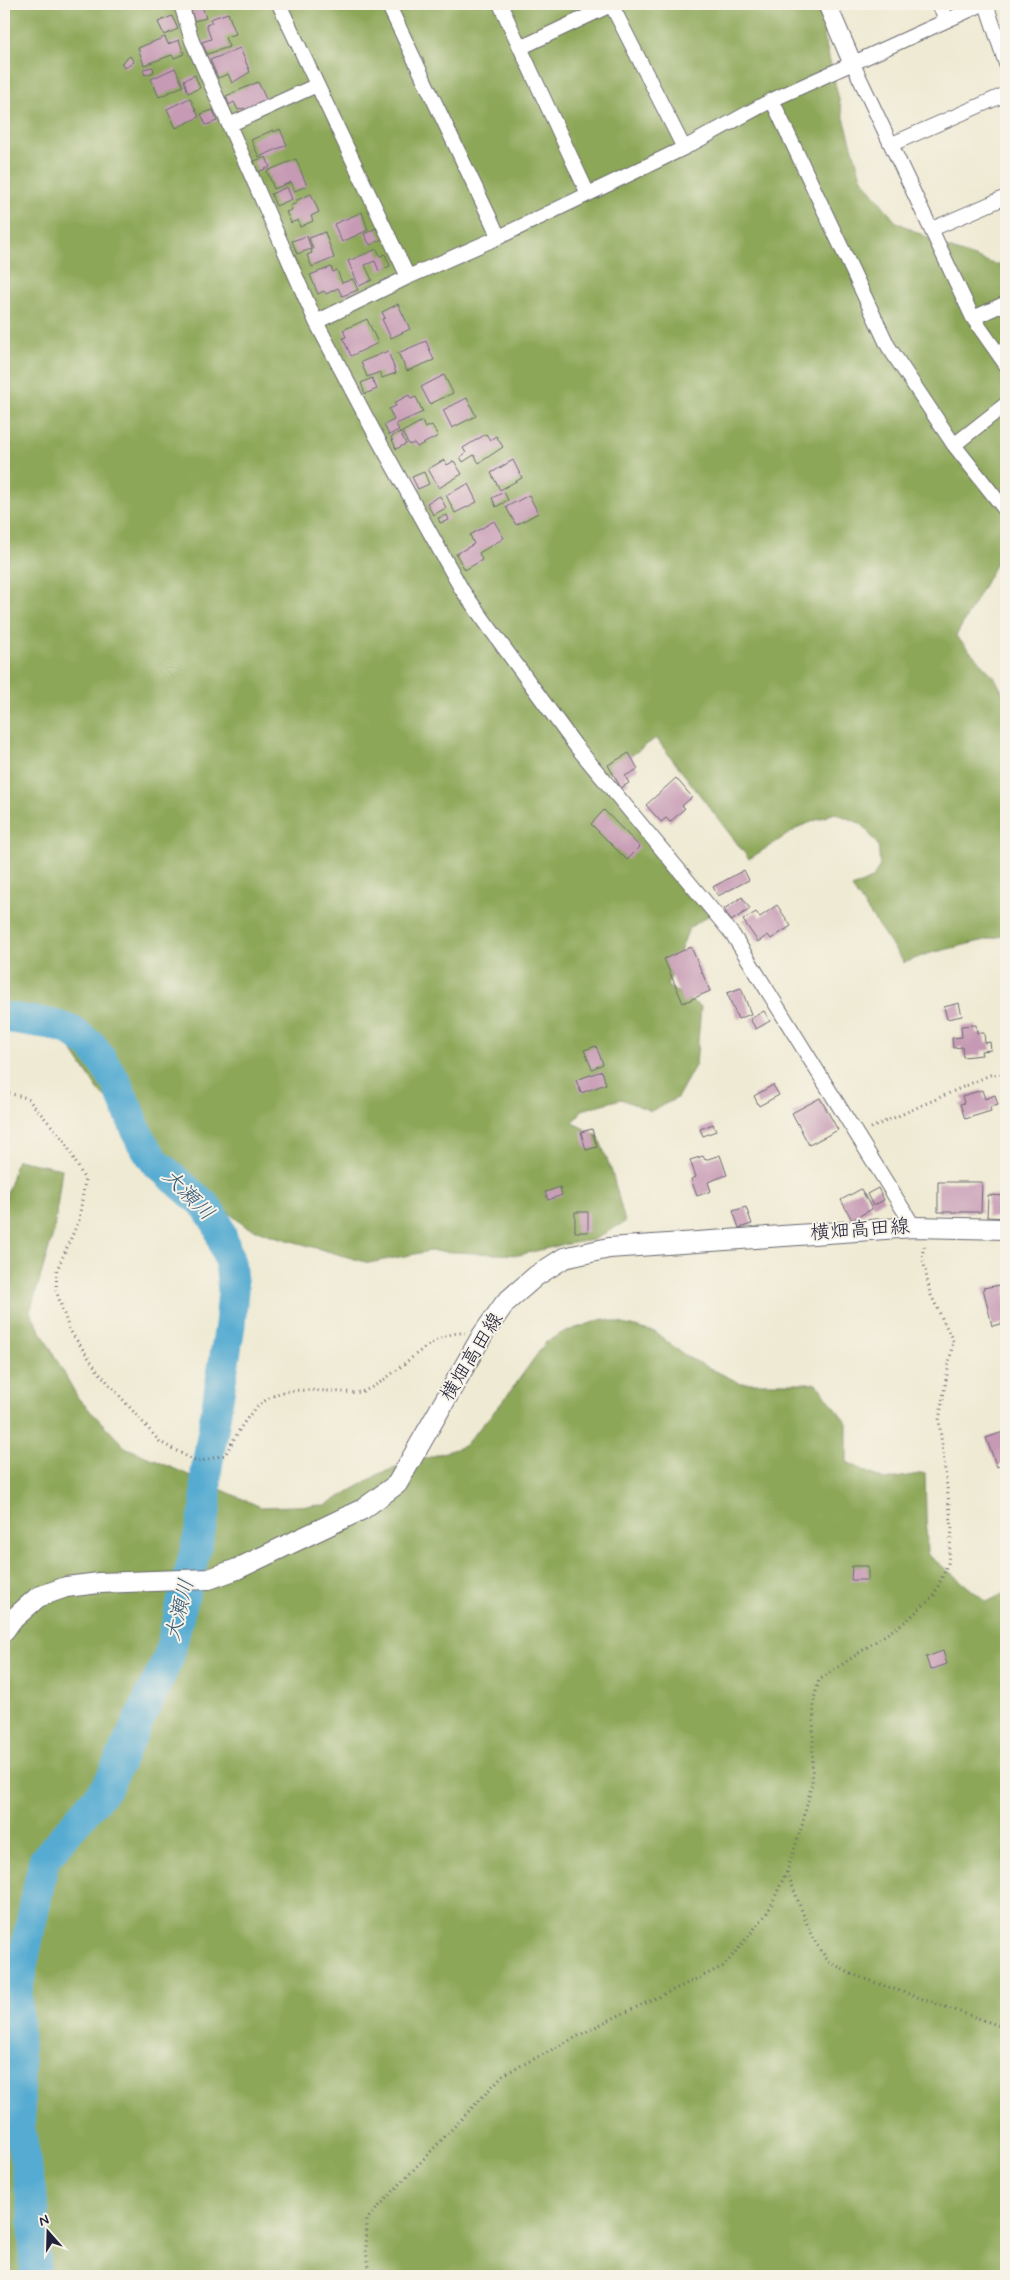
<svg xmlns="http://www.w3.org/2000/svg" width="1010" height="2280" viewBox="0 0 1010 2280" font-family="Mynerve,'Klee One',sans-serif">
  <style>
    .forest { fill: #8da759; stroke: #58644a }
    .lines { fill: none; stroke-linecap: round; stroke-linejoin: round }
    .river { stroke: #54abd1; stroke-width: 31 }
    .building { fill: #c69ab4 }
    .minor-casing { stroke: #6a6870; stroke-width: 16 }
    .tertiary-casing { stroke: #6a6870; stroke-width: 20 }
    .secondary-casing { stroke: #6a6870; stroke-width: 22 }
    .path { stroke: #6a6870; stroke-width: 3; stroke-dasharray: 1 4; stroke-linecap: butt }
    .minor { stroke: #fff; stroke-width: 14 }
    .tertiary { stroke: #fff; stroke-width: 18 }
    .secondary { stroke: #fff; stroke-width: 20 }
    .labels { text-anchor: middle; dominant-baseline: central; stroke-width: 4; stroke-linejoin: round; paint-order: stroke }
    .street-label { font-size: 20px; fill: #22223b; stroke: #f7f3e8 }
    .water-label { font-size: 21px; font-style: italic; fill: #365977; stroke: #f7f3e8 }
  </style>
  <rect width="100%" height="100%" fill="#f7f3e8"/>
  <filter id="ink" filterUnits="userSpaceOnUse"><feTurbulence type="fractalNoise" baseFrequency=".02" numOctaves="2"/><feDisplacementMap in="SourceGraphic" scale="10" xChannelSelector="R" yChannelSelector="G"/><feConvolveMatrix kernelMatrix="1 2 1 2 8 2 1 2 1" color-interpolation-filters="sRGB"/></filter>
  <filter id="wash" filterUnits="userSpaceOnUse"><feTurbulence type="fractalNoise" baseFrequency=".0096" numOctaves="4" result="noise"/><feDisplacementMap in="SourceGraphic" scale="20" xChannelSelector="R" yChannelSelector="G"/><feGaussianBlur stdDeviation="1.12" result="paint"/><feColorMatrix in="noise" values="0 0 0 0 0 0 0 0 0 0 0 0 0 0 0 0 0 1.4 0 .05"/><feComposite in="paint" operator="in"/></filter>
  <g filter="url(#wash)">
    <rect width="100%" height="100%" fill="#efead3"/>
    <path class="forest" d="M 4,4 L 833,4 L 824,36 L 840,104 L 861,177 L 895,221 L 946,247 L 994,264 L 1006,264 L 1006,545 L 956,636 L 995,678 L 1006,699 L 1006,935 L 927,954 L 904,963 L 852,888 L 873,878 L 880,865 L 878,845 L 862,824 L 835,813 L 801,826 L 749,859 L 656,738 L 604,775 L 711,914 L 689,928 L 667,986 L 701,1007 L 696,1064 L 677,1098 L 651,1111 L 621,1099 L 582,1110 L 573,1123 L 598,1136 L 612,1172 L 625,1222 L 593,1240 L 561,1245 L 519,1255 L 430,1251 L 369,1263 L 274,1236 L 245,1226 L 155,1152 L 98,1090 L 48,1014 L 4,1005 Z
      M 1006,1097 L 1006,1202 C 999,1171 995,1127 1006,1097 Z
      M 17,1160 L 62,1169 L 54,1231 L 30,1312 L 78,1398 L 125,1447 L 261,1507 L 326,1505 L 381,1473 L 464,1446 L 504,1400 L 546,1342 L 564,1332 L 603,1319 L 655,1332 L 687,1357 L 740,1383 L 816,1383 L 847,1423 L 847,1462 L 884,1480 L 925,1473 L 927,1554 L 987,1602 L 1006,1592 L 1006,2276 L 4,2276 L 4,1203 Z"/>
    <g class="lines">
      <path class="river" d="M 4,1017 L 51,1024 L 70,1030 L 93,1047 L 116,1082 L 141,1141 L 156,1163 L 206,1206 L 218,1225 L 230,1263 L 233,1290 L 230,1325 L 206,1473 L 206,1507 L 168,1659 L 108,1785 L 44,1860 L 17,1991 L 20,2129 L 34,2212 L 35,2276"/>
    </g>
    <g id="blocks">
      <path class="building" d="M 202,6 L 206,18 L 194,21 L 191,10 Z
        M 228,13 L 236,34 L 225,37 L 229,47 L 207,54 L 202,42 L 211,39 L 206,25 L 212,23 L 210,19 Z
        M 172,16 L 178,29 L 164,35 L 158,22 Z
        M 165,37 L 168,44 L 179,40 L 184,54 L 174,58 L 172,55 L 144,65 L 138,48 Z
        M 240,48 L 250,72 L 232,83 L 228,74 L 218,78 L 210,60 Z
        M 130,56 L 134,62 L 125,68 L 121,63 Z
        M 153,67 L 154,72 L 145,75 L 143,69 Z
        M 175,68 L 183,86 L 159,97 L 151,79 Z
        M 195,75 L 200,88 L 188,93 L 184,80 Z
        M 258,82 L 267,101 L 245,110 L 244,108 L 238,110 L 234,102 L 229,105 L 226,96 Z
        M 190,98 L 199,117 L 176,128 L 167,109 Z
        M 213,110 L 217,121 L 206,125 L 201,114 Z
        M 280,129 L 287,145 L 259,157 L 251,140 L 273,130 L 274,132 Z
        M 266,157 L 270,167 L 258,172 L 254,161 Z
        M 296,159 L 307,186 L 294,191 L 291,182 L 274,189 L 267,171 Z
        M 287,187 L 292,199 L 276,206 L 271,194 Z
        M 311,194 L 319,212 L 311,216 L 313,221 L 300,227 L 298,220 L 291,223 L 286,212 L 292,210 L 290,206 L 297,203 L 295,201 Z
        M 362,212 L 368,230 L 342,242 L 334,224 Z
        M 376,228 L 382,239 L 370,245 L 364,234 Z
        M 325,232 L 334,258 L 312,267 L 307,255 L 312,253 L 311,250 L 313,249 L 309,238 Z
        M 307,236 L 311,249 L 297,254 L 292,241 Z
        M 377,249 L 380,256 L 385,254 L 390,266 L 379,271 L 375,261 L 365,265 L 372,280 L 359,286 L 348,261 Z
        M 331,267 L 333,272 L 337,270 L 342,283 L 353,279 L 358,290 L 342,296 L 338,288 L 326,294 L 324,291 L 318,294 L 310,275 Z
        M 398,304 L 410,329 L 391,338 L 382,319 L 385,318 L 382,312 Z
        M 367,319 L 378,343 L 351,356 L 343,338 L 346,337 L 343,330 Z
        M 426,341 L 434,360 L 407,371 L 398,353 Z
        M 388,351 L 396,373 L 382,378 L 380,372 L 367,377 L 361,362 Z
        M 444,375 L 453,393 L 430,404 L 421,387 Z
        M 372,378 L 377,389 L 365,394 L 361,383 Z
        M 409,395 L 411,399 L 416,397 L 423,412 L 396,424 L 399,430 L 389,435 L 384,425 L 394,420 L 389,409 L 396,406 L 394,403 Z
        M 467,398 L 476,416 L 452,428 L 443,410 Z
        M 422,421 L 425,428 L 432,425 L 438,436 L 417,447 L 414,443 L 409,445 L 402,432 Z
        M 400,432 L 406,444 L 396,449 L 391,437 Z
        M 486,434 L 490,440 L 496,436 L 503,447 L 479,463 L 474,455 L 463,462 L 460,457 L 466,453 L 463,448 Z
        M 444,460 L 447,465 L 454,461 L 462,474 L 439,488 L 428,469 Z
        M 513,460 L 522,478 L 500,490 L 491,473 Z
        M 424,472 L 429,484 L 418,489 L 412,477 Z
        M 468,484 L 477,502 L 455,513 L 446,495 Z
        M 504,492 L 508,500 L 496,507 L 492,498 Z
        M 529,495 L 538,513 L 516,525 L 506,507 Z
        M 440,496 L 446,508 L 433,515 L 427,503 Z
        M 447,515 L 449,520 L 440,523 L 438,518 Z
        M 494,521 L 504,538 L 479,553 L 482,560 L 465,570 L 456,554 L 474,544 L 470,535 Z
        M 629,753 L 638,769 L 625,776 L 629,783 L 621,788 L 608,765 Z
        M 676,778 L 692,797 L 682,806 L 685,808 L 670,822 L 666,818 L 661,822 L 646,805 Z
        M 604,810 L 640,847 L 627,860 L 591,824 Z
        M 744,870 L 749,880 L 718,896 L 713,887 Z
        M 742,897 L 750,909 L 731,921 L 724,909 Z
        M 777,905 L 791,926 L 771,939 L 768,935 L 758,942 L 743,920 L 756,912 L 760,917 Z
        M 691,947 L 710,991 L 683,1003 L 664,959 Z
        M 741,988 L 751,1014 L 738,1019 L 727,993 Z
        M 959,1003 L 962,1016 L 947,1019 L 944,1007 Z
        M 764,1011 L 770,1021 L 756,1029 L 750,1019 Z
        M 976,1025 L 977,1033 L 984,1033 L 985,1043 L 990,1042 L 991,1050 L 981,1051 L 982,1055 L 963,1057 L 962,1047 L 953,1048 L 952,1038 L 962,1037 L 961,1026 Z
        M 596,1046 L 603,1064 L 592,1069 L 584,1050 Z
        M 602,1071 L 606,1084 L 581,1093 L 576,1080 Z
        M 773,1085 L 779,1095 L 759,1106 L 754,1096 Z
        M 982,1090 L 985,1099 L 995,1095 L 998,1105 L 990,1107 L 991,1111 L 965,1119 L 960,1104 L 964,1103 L 962,1096 Z
        M 820,1098 L 838,1130 L 809,1145 L 792,1113 Z
        M 713,1124 L 716,1131 L 703,1136 L 700,1129 Z
        M 592,1129 L 597,1147 L 586,1150 L 581,1132 Z
        M 720,1155 L 727,1175 L 708,1182 L 711,1191 L 697,1196 L 691,1179 L 696,1177 L 690,1160 L 703,1156 L 705,1160 Z
        M 938,1182 L 982,1182 L 981,1212 L 938,1212 Z
        M 560,1187 L 562,1195 L 548,1200 L 545,1192 Z
        M 878,1188 L 884,1200 L 873,1206 L 867,1194 Z
        M 861,1189 L 872,1209 L 852,1220 L 841,1200 Z
        M 988,1195 L 1006,1196 L 1006,1218 L 987,1217 Z
        M 746,1207 L 752,1224 L 739,1228 L 733,1211 Z
        M 575,1212 L 588,1212 L 588,1232 L 575,1232 Z
        M 1006,1284 L 1006,1323 L 992,1326 L 983,1288 Z
        M 1006,1431 L 1006,1463 L 997,1467 L 986,1438 Z
        M 852,1566 L 868,1566 L 868,1580 L 851,1580 Z
        M 943,1651 L 947,1664 L 930,1670 L 926,1657 Z"/>
    </g>
  </g>
  <g filter="url(#ink)">
    <use href="#blocks" fill-opacity="0" stroke="#6a6870" stroke-width="1"/>
    <g class="lines">
      <g class="minor-casing">
        <path id="minor" d="M 181,4 L 192,41 L 316,322 L 374,432 L 462,590 L 575,745 L 733,935 L 914,1227
          M 279,4 L 408,277
          M 388,4 L 499,237
          M 500,4 L 588,194
          M 611,4 L 684,148
          M 939,4 L 946,19
          M 986,4 L 1006,64
          M 522,47 L 613,4
          M 852,62 L 973,318 L 1006,365
          M 772,100 L 888,346 L 954,445 L 1006,511
          M 229,125 L 317,85
          M 892,144 L 1006,94
          M 932,229 L 1006,197
          M 973,318 L 1006,303
          M 316,322 L 408,277 L 499,237 L 684,148 L 772,100 L 983,4
          M 954,445 L 1006,404"/>
      </g>
      <g class="tertiary-casing">
        <path id="tertiary" d="M 827,4 L 852,62"/>
      </g>
      <g class="secondary-casing">
        <path id="secondary" d="M 4,1631 L 11,1621 L 38,1597 L 66,1587 L 99,1583 L 209,1579 L 237,1569 L 363,1509 L 397,1484 L 483,1334 L 505,1303 L 536,1276 L 564,1258 L 609,1248 L 914,1227 L 1006,1229"/>
      </g>
      <path class="path" d="M 4,1092 L 27,1098 L 64,1140 L 85,1180 L 79,1220 L 57,1270 L 56,1290 L 69,1329 L 97,1370 L 160,1442 L 197,1462 L 225,1455 C 239,1431 249,1407 275,1395 C 291,1387 324,1391 343,1392 C 348,1392 356,1393 361,1392 C 397,1380 428,1330 465,1333
        M 871,1128 L 990,1075 L 1006,1074
        M 787,1872 L 812,1937 L 828,1961 L 851,1974 L 1006,2028
        M 371,2276 L 366,2252 L 367,2219 L 503,2075 L 605,2022 L 724,1966 L 768,1912 L 787,1871 L 802,1826 L 812,1783 L 814,1699 L 819,1680 L 906,1621 L 934,1596 L 948,1563 L 952,1529 L 939,1420 L 953,1341 L 930,1293 L 922,1255 L 925,1244"/>
      <use href="#minor" class="minor"/>
      <use href="#tertiary" class="tertiary"/>
      <use href="#secondary" class="secondary"/>
    </g>
  </g>
  <g class="labels">
    <g class="street-label">
      <text transform="translate(860 1230) rotate(-4)">横畑高田線</text>
      <text transform="translate(472 1357) rotate(-58)">横畑高田線</text>
    </g>
    <g class="water-label">
      <text transform="translate(188 1195) rotate(45)">大瀬川</text>
      <text transform="translate(180 1610) rotate(-76)">大瀬川</text>
    </g>
  </g>
  <rect width="1010" height="2280" fill="none" stroke="#f7f3e8" stroke-width="20"/>
  <g transform="translate(48 2232) rotate(340)" stroke="#f7f3e8" stroke-width="4" paint-order="stroke">
  <path d="M0-4L9 19L0 12L-9 19Z" fill="#22223b"/>
  <text y="-8" font-size="14" font-weight="bold" text-anchor="middle" fill="#22223b">N</text>
  </g>
</svg>
